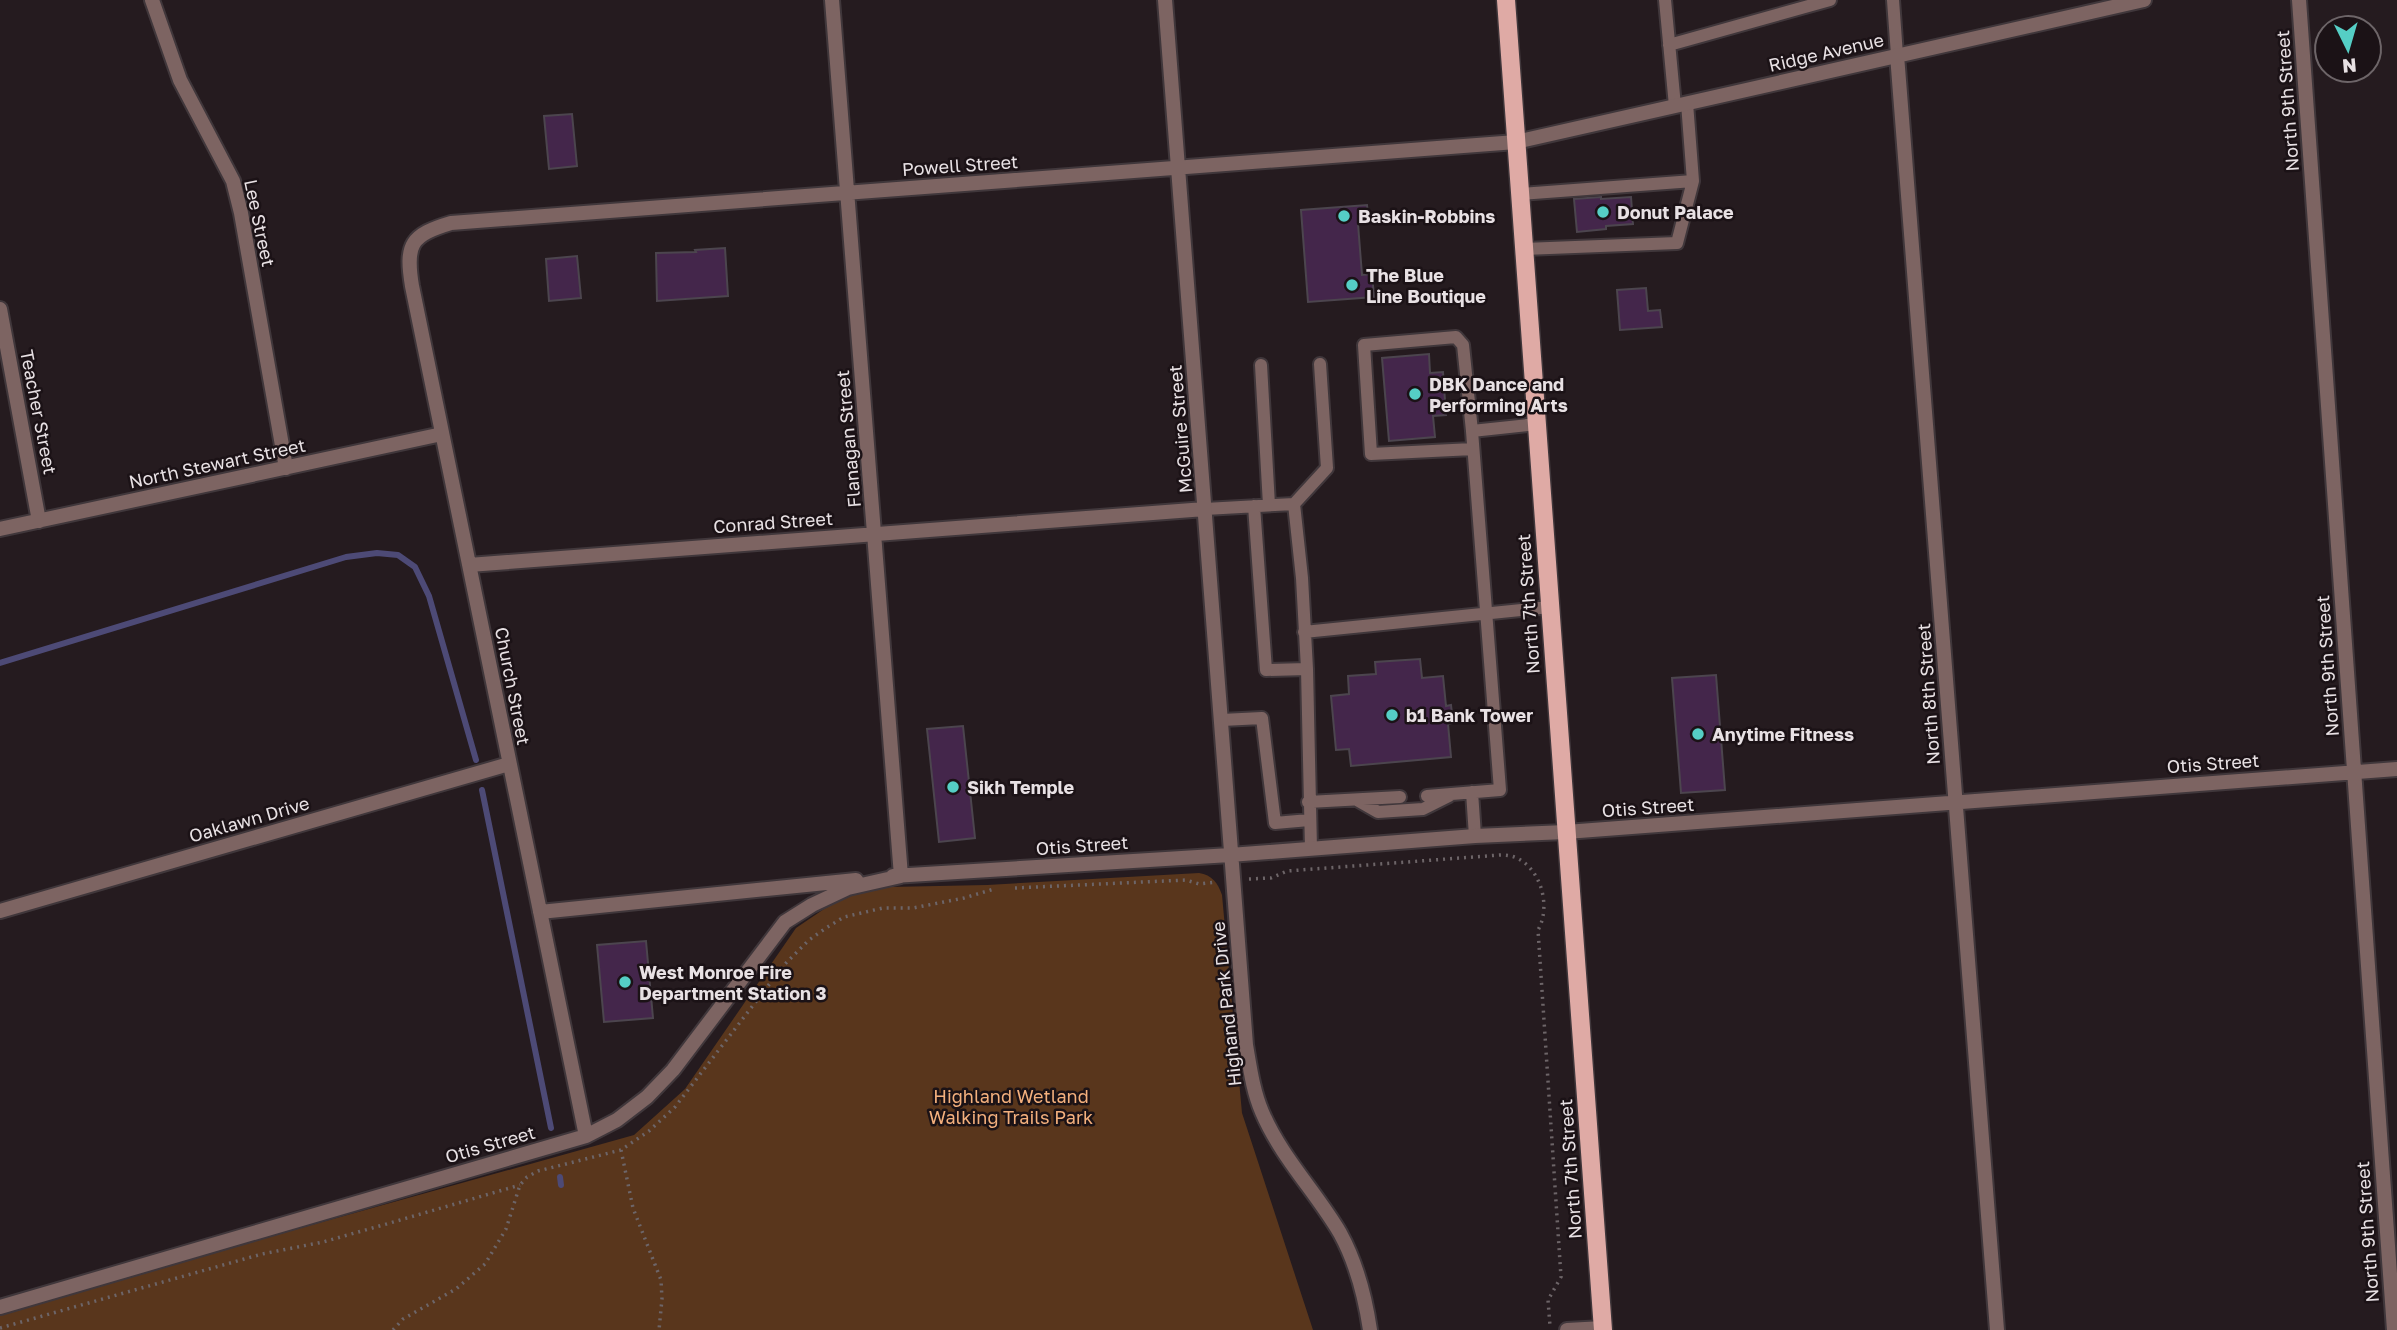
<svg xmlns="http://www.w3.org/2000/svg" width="2397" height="1330" viewBox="0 0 2397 1330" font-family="'Golos Text',sans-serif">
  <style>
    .green { fill: #59361c }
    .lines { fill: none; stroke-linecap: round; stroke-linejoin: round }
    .stream { stroke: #4d4a76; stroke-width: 6 }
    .building { fill: #44264b; stroke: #4c454e; stroke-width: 2 }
    .service-casing { stroke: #40373b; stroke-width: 16 }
    .minor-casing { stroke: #40373b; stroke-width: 18 }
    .primary-casing { stroke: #40373b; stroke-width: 21 }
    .path { stroke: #6d6568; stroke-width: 3.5; stroke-dasharray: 2 5; stroke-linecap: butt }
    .service { stroke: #7d6462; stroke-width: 12 }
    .minor { stroke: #7d6462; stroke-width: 14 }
    .primary { stroke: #dfaaa5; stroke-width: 18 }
    .poi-dot { fill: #55cec5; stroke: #1b1216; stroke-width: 2.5 }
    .labels { text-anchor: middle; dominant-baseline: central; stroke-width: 5; stroke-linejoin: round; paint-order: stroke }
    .street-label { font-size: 18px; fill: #e8e1e4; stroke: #1b1216 }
    .poi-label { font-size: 18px; font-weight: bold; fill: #e8e1e4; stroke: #1b1216; text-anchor: start }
    .park-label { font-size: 18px; fill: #f4b07d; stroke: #1b1216 }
  </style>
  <rect width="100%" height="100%" fill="#251b1f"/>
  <path class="green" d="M 1199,873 C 1212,875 1218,883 1222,895 L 1242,1113 L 1313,1330 L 0,1330 L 0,1312 L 634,1135 L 685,1089 L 796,928 L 824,909 L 854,893 L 889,887 L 987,885 Z"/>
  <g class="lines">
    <path class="stream" d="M 0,663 L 346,557 L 377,553 L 398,555 L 415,567 L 429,596 L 476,760
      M 482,790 L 551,1128
      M 560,1177 L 561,1185"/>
  </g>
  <path class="building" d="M 572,114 L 577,166 L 549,169 L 544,116 Z
    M 1601,197 L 1601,199 L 1631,197 L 1633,224 L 1606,226 L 1606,229 L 1577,232 L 1574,199 Z
    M 1367,205 L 1369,223 L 1358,224 L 1362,275 L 1372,274 L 1374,297 L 1308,302 L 1301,210 Z
    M 725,248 L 728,296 L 657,301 L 656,253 L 696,252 L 695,250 Z
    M 577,256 L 581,298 L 549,301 L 546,259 Z
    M 1646,288 L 1648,311 L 1660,310 L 1662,327 L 1620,330 L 1617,290 Z
    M 1429,354 L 1430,373 L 1443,372 L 1446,415 L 1433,416 L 1435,437 L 1389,441 L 1382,358 Z
    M 1420,659 L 1422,678 L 1443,676 L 1446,706 L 1451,705 L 1453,723 L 1448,724 L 1451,757 L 1351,766 L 1349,749 L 1336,750 L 1331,696 L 1349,694 L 1348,676 L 1376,674 L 1375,662 Z
    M 1716,675 L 1725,790 L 1681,793 L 1672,678 Z
    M 963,726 L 975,838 L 939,842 L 927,729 Z
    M 646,941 L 653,1018 L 604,1022 L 597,945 Z"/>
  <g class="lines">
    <g class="service-casing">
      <path id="service" d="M 1665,0 L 1675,106
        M 1893,0 L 1897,55
        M 1669,45 L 1830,0
        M 1520,194 L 1693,181
        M 1524,249 L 1677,243 L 1693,181 L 1687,103
        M 1261,365 L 1269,505
        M 1472,431 L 1463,345 L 1456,337 L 1364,345 L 1371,454 L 1473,449
        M 1294,504 L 1302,578 L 1307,669 L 1311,849
        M 1254,506 L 1266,670 L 1307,669
        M 1205,509 L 1294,504 L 1327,468 L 1320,364
        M 1304,632 L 1550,607
        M 1222,720 L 1262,718 L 1275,823 L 1309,820
        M 1472,792 L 1475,836
        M 1427,796 L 1500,790 L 1472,431 L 1537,424
        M 1357,800 L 1378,812 L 1423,809 L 1449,796
        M 1308,802 L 1400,797"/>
    </g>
    <g class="minor-casing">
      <path id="minor" d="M 152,0 L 180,80 L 233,181 L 241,213 L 286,468
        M 1165,0 L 1246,1045 C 1250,1068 1253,1091 1262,1112 C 1281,1157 1316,1192 1340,1233 C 1357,1264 1365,1296 1370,1330
        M 2299,0 L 2394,1330
        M 1897,55 L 1997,1330
        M 0,309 L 39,521
        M 0,529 L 442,434
        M 469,565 L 1205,509
        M 893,876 L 1230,855 L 1475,836 L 1566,832 L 2397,769
        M 0,911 L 509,764
        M 540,912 L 856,880
        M 586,1136 L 412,286 C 405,244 411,235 451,223 L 1516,142 L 2144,0
        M 0,1307 L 586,1136 L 617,1120 L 647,1097 L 673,1070 L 785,922 L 812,905 L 848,888 L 901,876 L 832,0
        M 1567,1330 L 1603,1328"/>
    </g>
    <g class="primary-casing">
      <path id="primary" d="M 1506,0 L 1603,1330"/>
    </g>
    <path class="path" d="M 1249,879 L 1271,878 L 1287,871 L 1500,855 C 1536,853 1554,902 1538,930 L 1561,1277 L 1548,1300 L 1550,1326
      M 1015,888 L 1186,880 L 1199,884 L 1217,882
      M 621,1150 L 633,1208 L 661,1280 L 662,1299 L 659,1330
      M 0,1328 L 262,1254 L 323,1242 L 383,1225 L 520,1185
      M 393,1330 L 403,1319 L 456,1289 L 485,1264 L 506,1229 L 520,1185 L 527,1177 L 538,1171 L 621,1150 L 649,1131 L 675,1107 L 784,965 L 809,940 L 826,928 L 844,917 L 883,908 L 913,908 L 964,898 L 994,889"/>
    <use href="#service" class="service"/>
    <use href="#minor" class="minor"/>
    <use href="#primary" class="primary"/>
  </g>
  <g class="poi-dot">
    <circle cx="1603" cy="212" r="7"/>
    <circle cx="1344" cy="216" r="7"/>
    <circle cx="1352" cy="285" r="7"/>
    <circle cx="1415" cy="394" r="7"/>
    <circle cx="1392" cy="715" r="7"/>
    <circle cx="1698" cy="734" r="7"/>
    <circle cx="953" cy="787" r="7"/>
    <circle cx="625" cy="982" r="7"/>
  </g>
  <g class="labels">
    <g class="street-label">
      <text transform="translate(1826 52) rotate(-13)">Ridge Avenue</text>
      <text transform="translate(2287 101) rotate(-94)">North 9th Street</text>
      <text transform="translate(960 165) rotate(-4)">Powell Street</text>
      <text transform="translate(260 223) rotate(78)">Lee Street</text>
      <text transform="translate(39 412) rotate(79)">Teacher Street</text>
      <text transform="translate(1180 429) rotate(-95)">McGuire Street</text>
      <text transform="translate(848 439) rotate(-95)">Flanagan Street</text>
      <text transform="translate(217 463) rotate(-12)">North Stewart Street</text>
      <text transform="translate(773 522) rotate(-4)">Conrad Street</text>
      <text transform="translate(1528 604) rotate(-94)">North 7th Street</text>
      <text transform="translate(2327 666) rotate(-94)">North 9th Street</text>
      <text transform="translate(513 686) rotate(79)">Church Street</text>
      <text transform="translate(1928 694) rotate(-94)">North 8th Street</text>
      <text transform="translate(2213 763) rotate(-4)">Otis Street</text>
      <text transform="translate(1648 807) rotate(-4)">Otis Street</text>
      <text transform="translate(249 819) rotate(-16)">Oaklawn Drive</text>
      <text transform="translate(1082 845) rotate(-4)">Otis Street</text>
      <text transform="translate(1226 1004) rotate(-96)">Highand Park Drive</text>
      <text transform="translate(490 1144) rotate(-16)">Otis Street</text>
      <text transform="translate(1570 1169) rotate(-94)">North 7th Street</text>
      <text transform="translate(2367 1232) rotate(-94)">North 9th Street</text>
    </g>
    <g class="poi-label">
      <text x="1617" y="212">Donut Palace</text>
      <text x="1358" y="216">Baskin-Robbins</text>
      <text x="1366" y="275">The Blue<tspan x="1366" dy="21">Line Boutique</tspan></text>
      <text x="1429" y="384">DBK Dance and<tspan x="1429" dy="21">Performing Arts</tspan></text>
      <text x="1406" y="715">b1 Bank Tower</text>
      <text x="1712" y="734">Anytime Fitness</text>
      <text x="967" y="787">Sikh Temple</text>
      <text x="639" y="972">West Monroe Fire<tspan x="639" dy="21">Department Station 3</tspan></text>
    </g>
    <g class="park-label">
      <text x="1011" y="1096">Highland Wetland<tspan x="1011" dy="21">Walking Trails Park</tspan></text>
    </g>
  </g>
  <g transform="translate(2348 49) rotate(175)"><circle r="33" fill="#1b1216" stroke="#6d6568" stroke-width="2"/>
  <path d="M0-5L12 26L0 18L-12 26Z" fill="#55cec5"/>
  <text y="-10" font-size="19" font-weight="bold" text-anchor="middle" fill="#e8e1e4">N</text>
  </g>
</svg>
